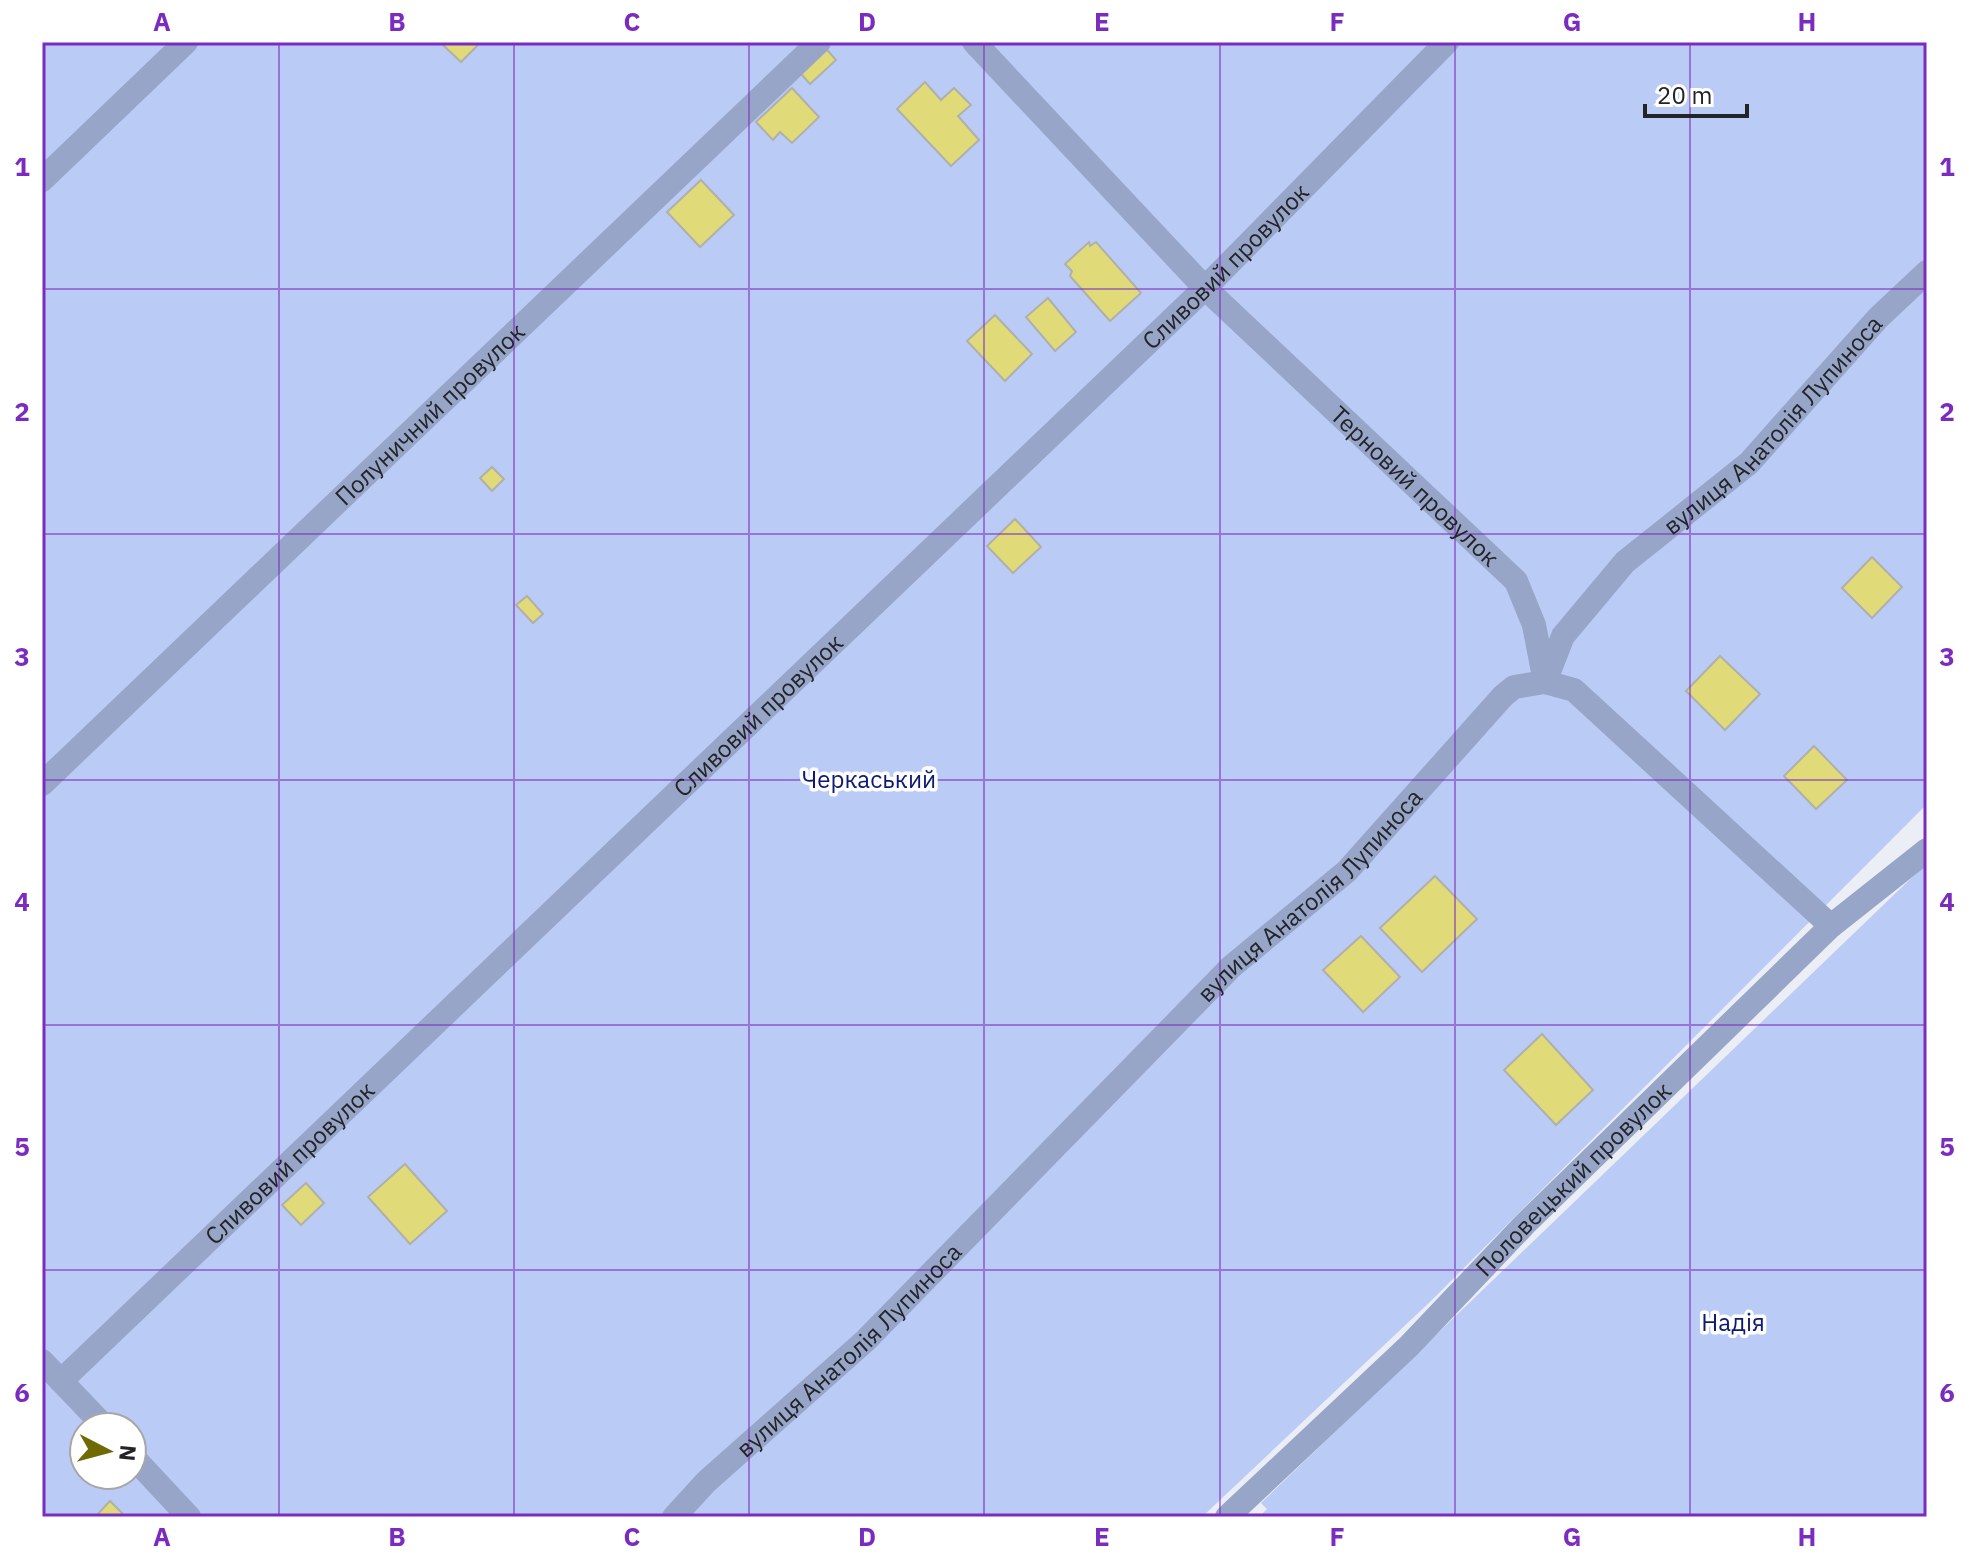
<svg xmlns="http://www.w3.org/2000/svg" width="1969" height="1559" viewBox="0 0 1969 1559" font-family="'IBM Plex Sans',sans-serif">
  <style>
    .green { fill: #bacbf6; fill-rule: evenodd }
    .building { fill: #e0db78; stroke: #b0b0aa; stroke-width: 2 }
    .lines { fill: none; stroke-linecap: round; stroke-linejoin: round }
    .street { stroke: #97a5c9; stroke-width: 24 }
    .grid { fill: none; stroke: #7b2cbf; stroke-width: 2; stroke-opacity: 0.55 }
    .labels { text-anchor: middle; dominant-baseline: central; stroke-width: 7; stroke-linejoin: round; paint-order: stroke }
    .street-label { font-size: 24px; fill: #232426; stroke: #fff }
    .park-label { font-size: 24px; fill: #0d1974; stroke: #fff }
    .neatline { fill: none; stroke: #7b2cbf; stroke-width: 3 }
    .grid-label { font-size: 26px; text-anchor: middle; font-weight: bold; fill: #7b2cbf }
  </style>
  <rect width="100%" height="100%" fill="#ebeef4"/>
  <path class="green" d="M 42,42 L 1927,42 L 1927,804 L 1433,1299 L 1202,1517 L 42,1517 ZM 84,1427 L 132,1427 L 132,1475 L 84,1475 Z
    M 1927,863 L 1927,1517 L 1259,1517 L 1267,1509 L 1261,1503 Z"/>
  <path class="building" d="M 447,42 L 474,42 L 478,45 L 461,62 L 443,45 Z
    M 820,42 L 836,60 L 810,84 L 794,66 Z
    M 925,82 L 941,100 L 954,88 L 971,105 L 958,116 L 979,140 L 951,166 L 897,109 Z
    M 792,88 L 819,117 L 792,143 L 780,132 L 773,140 L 756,122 Z
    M 701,180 L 734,215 L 700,247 L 667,212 Z
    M 1089,242 L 1090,246 L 1096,242 L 1141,293 L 1110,321 L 1070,276 L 1072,271 L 1065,264 Z
    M 1048,298 L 1076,332 L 1055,351 L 1026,317 Z
    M 995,315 L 1032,354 L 1005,381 L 967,341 Z
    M 492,467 L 504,479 L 492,491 L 480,478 Z
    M 1015,519 L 1041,547 L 1013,573 L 987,546 Z
    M 1872,557 L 1902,587 L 1872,618 L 1842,588 Z
    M 527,596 L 543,614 L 533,623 L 516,605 Z
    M 1720,656 L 1760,694 L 1725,730 L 1686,691 Z
    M 1814,746 L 1847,780 L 1816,809 L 1784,776 Z
    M 1435,876 L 1477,919 L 1422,972 L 1380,928 Z
    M 1361,936 L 1400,977 L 1363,1012 L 1323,970 Z
    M 1542,1034 L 1593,1090 L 1556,1125 L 1504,1070 Z
    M 405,1164 L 447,1211 L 410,1244 L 368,1197 Z
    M 306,1183 L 324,1203 L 301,1225 L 282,1205 Z
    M 110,1501 L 126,1517 L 95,1517 Z"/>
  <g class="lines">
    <g class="street">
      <path id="s1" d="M 974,42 L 1205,288 L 1516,581 L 1534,625 L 1545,682 L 1574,690 L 1831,926"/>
      <path d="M 42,180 L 186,42"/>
      <path id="s2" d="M 42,784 L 819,42"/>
      <path d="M 42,1361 L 105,1427"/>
      <path id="s3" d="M 61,1381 L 1205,288 L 1447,42"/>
      <path d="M 132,1456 L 189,1517"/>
      <path id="s4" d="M 674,1517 L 706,1482 L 865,1341 L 1231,967 L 1347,871 L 1503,696 L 1514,687 L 1545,682 L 1563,636 L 1625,562 L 1749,463 L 1878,318 L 1927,272"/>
      <path id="s5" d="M 1227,1517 L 1409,1346 L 1525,1224 L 1831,926 L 1927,850"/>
    </g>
  </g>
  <path class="grid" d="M 279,42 L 279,1517M 514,42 L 514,1517M 749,42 L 749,1517M 984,42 L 984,1517M 1220,42 L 1220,1517M 1455,42 L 1455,1517M 1690,42 L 1690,1517M 42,289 L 1927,289M 42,534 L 1927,534M 42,780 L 1927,780M 42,1025 L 1927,1025M 42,1270 L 1927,1270"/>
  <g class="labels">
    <g class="street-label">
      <text stroke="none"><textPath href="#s3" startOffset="1612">Сливовий провулок</textPath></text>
      <text stroke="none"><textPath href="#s2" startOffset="536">Полуничний провулок</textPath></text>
      <text stroke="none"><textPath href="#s4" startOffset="1562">вулиця Анатолія Лупиноса</textPath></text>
      <text stroke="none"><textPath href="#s1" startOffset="626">Терновий провулок</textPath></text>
      <text stroke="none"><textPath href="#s3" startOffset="964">Сливовий провулок</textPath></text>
      <text stroke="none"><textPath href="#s4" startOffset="890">вулиця Анатолія Лупиноса</textPath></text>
      <text stroke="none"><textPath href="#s3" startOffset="316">Сливовий провулок</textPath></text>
      <text stroke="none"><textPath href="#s5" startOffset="484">Половецький провулок</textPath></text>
      <text stroke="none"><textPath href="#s4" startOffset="242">вулиця Анатолія Лупиноса</textPath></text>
    </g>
    <g class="park-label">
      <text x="869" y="779">Черкаський</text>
      <text x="1733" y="1322">Надія</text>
    </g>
  </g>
  <rect width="1969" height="1559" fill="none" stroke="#ffffff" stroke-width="88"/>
  <g transform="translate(108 1451) rotate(96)"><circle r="38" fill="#ffffff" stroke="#a7a7a8" stroke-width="2"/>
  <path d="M0-6L14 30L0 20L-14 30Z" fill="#706a05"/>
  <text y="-12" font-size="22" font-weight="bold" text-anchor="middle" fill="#232426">N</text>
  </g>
  <path d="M1645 104v12h102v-12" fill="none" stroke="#232426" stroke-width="4"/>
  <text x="1657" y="104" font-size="24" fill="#232426" stroke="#ffffff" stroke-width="6" paint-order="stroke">20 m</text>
  <rect x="44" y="44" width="1881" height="1471" class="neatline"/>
  <g class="grid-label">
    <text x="162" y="31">A</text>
    <text x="397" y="31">B</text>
    <text x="632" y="31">C</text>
    <text x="867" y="31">D</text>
    <text x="1102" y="31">E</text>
    <text x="1337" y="31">F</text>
    <text x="1572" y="31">G</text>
    <text x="1807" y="31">H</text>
    <text x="22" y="176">1</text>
    <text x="1947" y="176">1</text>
    <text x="22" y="421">2</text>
    <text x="1947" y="421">2</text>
    <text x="22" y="666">3</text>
    <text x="1947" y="666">3</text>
    <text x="22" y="911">4</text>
    <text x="1947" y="911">4</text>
    <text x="22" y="1156">5</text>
    <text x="1947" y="1156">5</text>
    <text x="22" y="1402">6</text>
    <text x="1947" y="1402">6</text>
    <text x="162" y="1546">A</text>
    <text x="397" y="1546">B</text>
    <text x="632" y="1546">C</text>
    <text x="867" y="1546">D</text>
    <text x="1102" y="1546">E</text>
    <text x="1337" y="1546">F</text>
    <text x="1572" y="1546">G</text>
    <text x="1807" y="1546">H</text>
  </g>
</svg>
